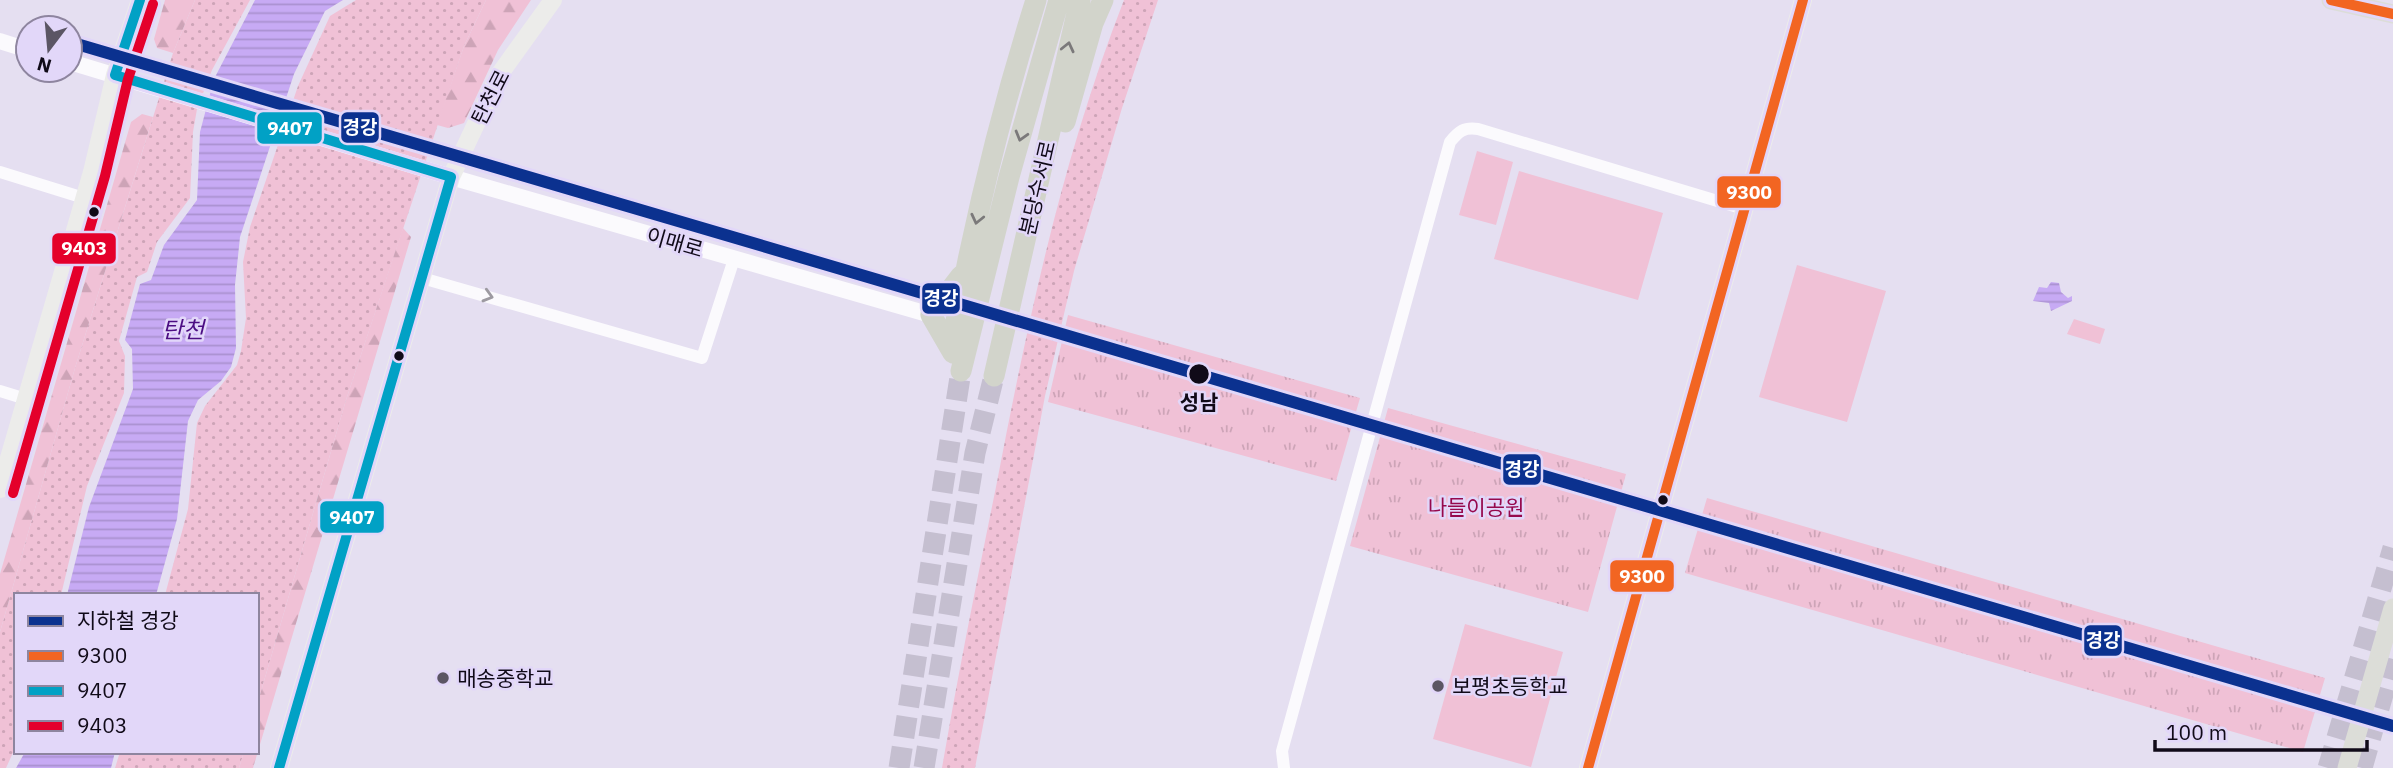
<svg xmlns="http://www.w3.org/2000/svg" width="2393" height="768" viewBox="0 0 2393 768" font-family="'IBM Plex Sans','Noto Sans KR',sans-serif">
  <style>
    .grass { fill: url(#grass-dots) }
    .forest { fill: url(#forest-firs) }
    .park { fill: url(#park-tufts) }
    .pitch { fill: #f0c1d6 }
    .water { fill: url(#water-rules) }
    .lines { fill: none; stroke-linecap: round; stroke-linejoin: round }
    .trunk-tunnel { stroke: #c5bfd0; stroke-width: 21; stroke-dasharray: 21 10; stroke-linecap: butt }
    .minor { stroke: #fbfafd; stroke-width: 12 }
    .tertiary { stroke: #fbfafd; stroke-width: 16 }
    .secondary { stroke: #ececea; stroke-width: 18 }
    .primary { stroke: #dcddd8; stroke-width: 19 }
    .trunk { stroke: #d2d4cb; stroke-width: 21 }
    .bus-1-casing { stroke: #e2d7f9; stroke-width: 16 }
    .bus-2-casing { stroke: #e2d7f9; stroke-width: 16 }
    .bus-3-casing { stroke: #e2d7f9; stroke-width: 16 }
    .bus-1 { stroke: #f26522; stroke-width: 10 }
    .bus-2 { stroke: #01a1c5; stroke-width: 10 }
    .bus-3 { stroke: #e4002b; stroke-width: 10 }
    .metro-1-casing { stroke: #e2d7f9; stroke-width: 18 }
    .metro-1 { stroke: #0b318f; stroke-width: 12 }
    .oneway { stroke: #7b797a }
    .oneway2 { stroke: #9d9aa1 }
    .bus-dot { fill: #100a18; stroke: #e2d7f9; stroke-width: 2.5 }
    .poi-dot { fill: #5b5564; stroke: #e2d7f9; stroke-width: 2.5 }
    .labels { text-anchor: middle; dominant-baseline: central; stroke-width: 5; stroke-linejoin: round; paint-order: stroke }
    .street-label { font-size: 21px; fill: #100a18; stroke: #e2d7f9 }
    .stop-label { font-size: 21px; font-weight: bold; fill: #100a18; stroke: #e2d7f9 }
    .park-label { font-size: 21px; fill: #96094d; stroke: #e2d7f9 }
    .poi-label { font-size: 21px; fill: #100a18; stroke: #e2d7f9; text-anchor: start }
    .water-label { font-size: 23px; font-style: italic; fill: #4c0e83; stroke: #e2d7f9 }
    .line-badge { stroke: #e2d7f9; stroke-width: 2.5 }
    .badge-label { font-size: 19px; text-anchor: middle; font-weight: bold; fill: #fff }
  </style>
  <defs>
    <pattern id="grass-dots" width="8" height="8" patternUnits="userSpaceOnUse" patternTransform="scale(1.75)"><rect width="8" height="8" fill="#f0c1d6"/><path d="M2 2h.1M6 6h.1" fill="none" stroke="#cda4b7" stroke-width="1.8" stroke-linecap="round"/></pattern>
    <pattern id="forest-firs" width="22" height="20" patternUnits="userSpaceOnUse" patternTransform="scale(1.75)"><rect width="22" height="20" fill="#f0c1d6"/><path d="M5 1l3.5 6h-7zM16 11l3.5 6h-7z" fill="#cda4b7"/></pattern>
    <pattern id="park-tufts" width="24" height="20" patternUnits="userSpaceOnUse" patternTransform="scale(1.75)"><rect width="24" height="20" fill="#f0c1d6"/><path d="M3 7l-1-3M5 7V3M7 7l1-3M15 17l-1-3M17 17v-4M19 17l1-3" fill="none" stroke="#cda4b7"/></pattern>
    <pattern id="water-rules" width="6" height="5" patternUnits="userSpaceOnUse" patternTransform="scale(1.75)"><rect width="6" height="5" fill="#c7aaf4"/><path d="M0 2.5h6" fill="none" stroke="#aa91d0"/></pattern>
  </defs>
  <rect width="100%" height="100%" fill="#e5dff1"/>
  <path class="grass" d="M 195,0 L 250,0 L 212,70 L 197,109 L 193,132 L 190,198 L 157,242 L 147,272 L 137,277 L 119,341 L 125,356 L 124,393 L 87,486 L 61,595 L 16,595 L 16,746 L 6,768 L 0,768 L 0,632 L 75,368 L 173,53 Z
    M 356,0 L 486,0 L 464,46 L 346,400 L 257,705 L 257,595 L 165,595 L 188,509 L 197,423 L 205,406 L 237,365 L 241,351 L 246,318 L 243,262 L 250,227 L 298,86 L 330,16 Z
    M 1124,0 L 1158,0 L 1122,108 L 1074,271 L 1045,396 L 975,768 L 942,768 C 958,674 977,580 996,487 C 1028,320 1062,159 1124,0 Z
    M 120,752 L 244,752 L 239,768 L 115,768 Z"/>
  <path class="forest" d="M 165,0 L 195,0 L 173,53 L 157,48 L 154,39 Z
    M 486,0 L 531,0 L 498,50 L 464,123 L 448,128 L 437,125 L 464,46 Z
    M 142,114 L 153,117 L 75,368 L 0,632 L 0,574 L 131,122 Z
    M 403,228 L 411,237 L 253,768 L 239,768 L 244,752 L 257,752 L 257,705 L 346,400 Z"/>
  <path class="park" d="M 1068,315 L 1360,398 L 1336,481 L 1048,402 Z
    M 1388,408 L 1626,474 L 1588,612 L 1350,546 Z
    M 1707,498 L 2325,678 L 2303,752 L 1685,573 Z"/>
  <path class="pitch" d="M 1477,151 L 1513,162 L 1496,225 L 1459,215 Z
    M 1519,171 L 1663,213 L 1638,300 L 1494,259 Z
    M 1797,265 L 1886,291 L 1847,422 L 1759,397 Z
    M 2074,319 L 2105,329 L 2100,344 L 2067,334 Z
    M 1465,624 L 1563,652 L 1531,767 L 1433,739 Z"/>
  <path class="water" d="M 255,0 L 343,0 L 325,11 L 294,74 L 240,237 L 235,285 L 236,348 L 231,367 L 221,381 L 198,400 L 188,421 L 177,519 L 156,595 L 67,595 L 89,507 L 133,389 L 132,349 L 125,340 L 140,284 L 151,280 L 164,245 L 197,200 L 200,132 L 214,79 Z
    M 2051,282 L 2059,283 L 2061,292 L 2068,298 L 2072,296 L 2072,301 L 2051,311 L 2049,303 L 2033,301 L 2039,287 L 2047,288 Z
    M 25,752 L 115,752 L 111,768 L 16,768 Z"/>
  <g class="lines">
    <path class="trunk-tunnel" d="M 899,768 L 961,371
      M 924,768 L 975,453 L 994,376
      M 2328,768 L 2393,548
      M 2362,768 L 2393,659"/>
    <path class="minor" d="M 0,172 L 84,198
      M 422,278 L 702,358 L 734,259
      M 0,391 L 26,399
      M 1284,768 L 1282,751 L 1450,142 C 1459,131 1464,127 1478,129 L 1744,209"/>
    <path class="tertiary" d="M 0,41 L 28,50
      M 70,62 L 451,177 L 931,315"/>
    <path class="secondary" d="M 0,489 L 92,172 L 115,75 L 140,0
      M 279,768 L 451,177 L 499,75 L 553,0
      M 1588,768 L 1803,0"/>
    <path class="primary" d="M 2331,0 L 2393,14
      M 2347,768 L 2393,608"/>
    <path class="trunk" d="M 1065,122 L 1093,23 L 1103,0
      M 951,348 C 972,230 1000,114 1036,0
      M 953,353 L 931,315 L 961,276
      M 961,371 L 1009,177 L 1059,0
      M 994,376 L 1080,0"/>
    <g class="bus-1-casing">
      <path id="bus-1" d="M 2331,0 L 2393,14
        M 1588,768 L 1803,0"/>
    </g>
    <g class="bus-2-casing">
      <path id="bus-2" d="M 140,0 L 115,75 L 451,177 L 279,768"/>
    </g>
    <g class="bus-3-casing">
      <path id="bus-3" d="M 13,493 L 105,176 L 128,79 L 153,4"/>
    </g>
    <use href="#bus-1" class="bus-1"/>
    <use href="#bus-2" class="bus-2"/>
    <use href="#bus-3" class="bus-3"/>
    <g class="metro-1-casing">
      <path id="metro-1" d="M 70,42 L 2393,726"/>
    </g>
    <use href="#metro-1" class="metro-1"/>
  </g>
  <defs><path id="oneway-chevron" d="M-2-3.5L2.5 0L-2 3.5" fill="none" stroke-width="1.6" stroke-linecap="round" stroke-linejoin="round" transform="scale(1.75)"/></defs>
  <g class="oneway">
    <use href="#oneway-chevron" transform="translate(1068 47) rotate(-77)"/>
    <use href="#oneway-chevron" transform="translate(1021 136) rotate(106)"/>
    <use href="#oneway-chevron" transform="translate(977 219) rotate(103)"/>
  </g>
  <use class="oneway2" href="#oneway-chevron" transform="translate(488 296) rotate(16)"/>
  <g class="bus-dot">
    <circle cx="94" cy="212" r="6"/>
    <circle cx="399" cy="356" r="6"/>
    <circle cx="1199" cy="374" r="11"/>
    <circle cx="1663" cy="500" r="6"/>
  </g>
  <g class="poi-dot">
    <circle cx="443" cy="678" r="7"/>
    <circle cx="1438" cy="686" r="7"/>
  </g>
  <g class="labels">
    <g class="street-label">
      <text transform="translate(490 97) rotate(-63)">탄천로</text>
      <text transform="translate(1037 188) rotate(-77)">분당수서로</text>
      <text transform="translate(675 242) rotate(16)">이매로</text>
    </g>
    <g class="stop-label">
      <text x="1199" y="402">성남</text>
    </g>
    <g class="park-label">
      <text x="1476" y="507">나들이공원</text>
    </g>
    <g class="poi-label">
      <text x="457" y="678">매송중학교</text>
      <text x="1452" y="686">보평초등학교</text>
    </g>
    <g class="water-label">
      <text x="183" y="329">탄천</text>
    </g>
  </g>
  <g class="line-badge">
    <rect x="340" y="111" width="40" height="33" rx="7" fill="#0b318f"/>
    <rect x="256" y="111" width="67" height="34" rx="7" fill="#01a1c5"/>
    <rect x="1716" y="175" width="66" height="34" rx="7" fill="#f26522"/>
    <rect x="51" y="232" width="66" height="33" rx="7" fill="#e4002b"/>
    <rect x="921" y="282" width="40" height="33" rx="7" fill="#0b318f"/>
    <rect x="1502" y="453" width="40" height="33" rx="7" fill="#0b318f"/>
    <rect x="319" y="500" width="66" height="34" rx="7" fill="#01a1c5"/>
    <rect x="1609" y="559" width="66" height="34" rx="7" fill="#f26522"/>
    <rect x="2083" y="624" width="40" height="33" rx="7" fill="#0b318f"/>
  </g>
  <g class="badge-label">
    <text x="360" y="134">경강</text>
    <text x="290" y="135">9407</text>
    <text x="1749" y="199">9300</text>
    <text x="84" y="255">9403</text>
    <text x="941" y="305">경강</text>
    <text x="1522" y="476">경강</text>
    <text x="352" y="524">9407</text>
    <text x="1642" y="583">9300</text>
    <text x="2103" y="647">경강</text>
  </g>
  <rect x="14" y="593" width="245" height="161" fill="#e2d7f9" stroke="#8e859f" stroke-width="2"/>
  <rect x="28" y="616" width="35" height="10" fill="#0b318f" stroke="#8e859f" stroke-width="2"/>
  <text x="77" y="628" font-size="21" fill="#100a18">지하철 경강</text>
  <rect x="28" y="651" width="35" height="10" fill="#f26522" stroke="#8e859f" stroke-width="2"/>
  <text x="77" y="663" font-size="21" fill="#100a18">9300</text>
  <rect x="28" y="686" width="35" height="10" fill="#01a1c5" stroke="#8e859f" stroke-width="2"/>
  <text x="77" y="698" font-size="21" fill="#100a18">9407</text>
  <rect x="28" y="721" width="35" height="10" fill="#e4002b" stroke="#8e859f" stroke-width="2"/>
  <text x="77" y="733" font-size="21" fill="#100a18">9403</text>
  <g transform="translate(49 49) rotate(196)"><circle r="33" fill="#e2d7f9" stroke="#8e859f" stroke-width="2"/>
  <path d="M0-5L12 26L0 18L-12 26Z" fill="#5b5564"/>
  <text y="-10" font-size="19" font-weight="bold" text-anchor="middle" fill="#100a18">N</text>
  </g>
  <path d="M2155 740v10h212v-10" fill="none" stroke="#100a18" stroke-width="3.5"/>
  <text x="2166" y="740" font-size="21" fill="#100a18" stroke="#e2d7f9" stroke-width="5" paint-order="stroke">100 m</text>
</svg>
